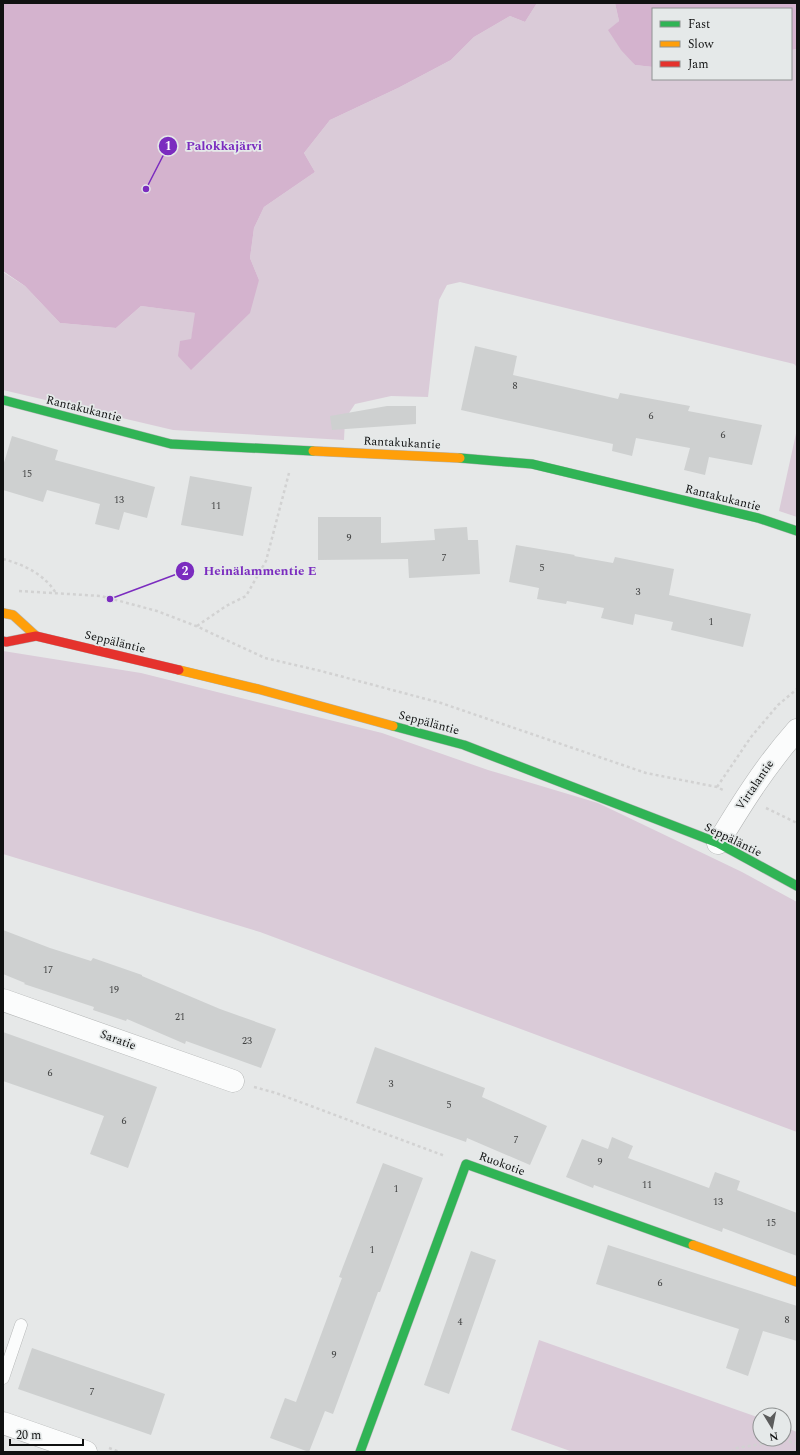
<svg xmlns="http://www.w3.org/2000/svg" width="800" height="1455" viewBox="0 0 800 1455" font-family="Spectral,serif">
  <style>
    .green { fill: #dacbd8 }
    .water { fill: #d4b3ce }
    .building { fill: #ced0d0 }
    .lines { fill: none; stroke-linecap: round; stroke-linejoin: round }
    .lane-casing { stroke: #b2b4b4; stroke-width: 13 }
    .street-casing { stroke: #b2b4b4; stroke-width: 23 }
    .fast-casing { stroke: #b2b4b4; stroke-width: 10 }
    .slow-casing { stroke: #b2b4b4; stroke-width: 10 }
    .jam-casing { stroke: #b2b4b4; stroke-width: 10 }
    .path { stroke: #d2d2d2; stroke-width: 2.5; stroke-dasharray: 3 3; stroke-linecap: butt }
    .lane { stroke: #fbfcfc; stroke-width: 12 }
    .street { stroke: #fbfcfc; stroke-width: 22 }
    .fast { stroke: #30b455; stroke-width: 9 }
    .slow { stroke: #ff9f0a; stroke-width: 9 }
    .jam { stroke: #e5322d; stroke-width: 9 }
    .labels { text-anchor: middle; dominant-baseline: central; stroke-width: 3.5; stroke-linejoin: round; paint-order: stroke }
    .number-label { font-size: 10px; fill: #404141 }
    .street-label { font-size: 12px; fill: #101111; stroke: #e5e9e9 }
    .leader { fill: none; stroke: #7b2cbf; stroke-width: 1.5 }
    .callout-dot { fill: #7b2cbf; stroke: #e5e9e9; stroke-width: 1.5 }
    .mark-label { font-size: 12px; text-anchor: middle; font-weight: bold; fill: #fff }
    .callout-label { font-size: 13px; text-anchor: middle; font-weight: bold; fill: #7b2cbf; stroke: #e5e9e9; stroke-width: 3.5; stroke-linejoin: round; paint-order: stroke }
  </style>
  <rect width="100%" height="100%" fill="#e6e8e8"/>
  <path class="green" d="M 537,3 L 615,3 L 619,21 L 609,30 L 635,65 L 653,67 L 653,79 L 791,79 L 791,50 L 797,49 L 797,367 L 794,364 L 460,282 L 447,285 L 439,300 L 428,397 L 391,396 L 355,404 L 345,419 L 344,440 L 173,430 L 3,390 L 3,272 L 25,286 L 60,323 L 116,328 L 141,306 L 196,313 L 191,340 L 178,356 L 259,280 L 250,258 L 254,228 L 264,207 L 315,172 L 304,153 L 330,120 L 398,88 L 451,60 L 474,37 L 510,16 L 525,22 Z
    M 797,429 L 797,517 L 779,511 Z
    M 3,651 L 141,673 L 382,733 L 488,770 L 598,803 L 742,872 L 797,902 L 797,1132 L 260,932 L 3,854 Z
    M 539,1340 L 760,1418 L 760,1439 L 784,1439 L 784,1427 L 797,1432 L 797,1452 L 573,1452 L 511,1430 Z"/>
  <path class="water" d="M 3,3 L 537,3 L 525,22 L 510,16 L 474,37 L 451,60 L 398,88 L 330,120 L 304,153 L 315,172 L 264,207 L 254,228 L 250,258 L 259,280 L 250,313 L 191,370 L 178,356 L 180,341 L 191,339 L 195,313 L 141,306 L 116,328 L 60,323 L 25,286 L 3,271 Z
    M 615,3 L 797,3 L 797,49 L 791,50 L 791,9 L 653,9 L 653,67 L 635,65 L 621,50 L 608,30 L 619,21 Z"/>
  <path class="building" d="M 475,346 L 517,356 L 513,375 L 618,399 L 620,393 L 690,406 L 688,411 L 762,425 L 752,465 L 709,457 L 705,475 L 684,470 L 690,448 L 636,438 L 632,456 L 612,451 L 613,444 L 461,410 Z
    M 387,406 L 416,406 L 416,424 L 332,430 L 330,416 Z
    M 12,436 L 58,450 L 55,460 L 155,487 L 147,518 L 124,512 L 119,530 L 95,524 L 100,504 L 47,490 L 43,502 L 3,490 L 3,466 Z
    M 190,476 L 252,487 L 243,536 L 181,525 Z
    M 318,517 L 381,517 L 381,543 L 435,540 L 434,529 L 467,527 L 468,540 L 478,540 L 480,574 L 409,578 L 408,559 L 318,560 Z
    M 516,545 L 575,555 L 574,556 L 613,563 L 615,557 L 674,569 L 669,595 L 751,614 L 743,647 L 671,630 L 673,622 L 635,614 L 633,625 L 601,618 L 604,608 L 567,601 L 566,604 L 537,599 L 539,588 L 509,582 Z
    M 3,930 L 50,948 L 91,961 L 93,958 L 142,975 L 142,976 L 220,1009 L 276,1029 L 261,1068 L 186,1041 L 185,1044 L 127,1019 L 126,1021 L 93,1010 L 94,1007 L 24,984 L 25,983 L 3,974 Z
    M 3,1032 L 157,1087 L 128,1168 L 90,1154 L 104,1116 L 3,1081 Z
    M 375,1047 L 485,1088 L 482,1097 L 547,1126 L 530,1165 L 467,1138 L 466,1142 L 356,1103 Z
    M 612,1137 L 633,1146 L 628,1158 L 709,1188 L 715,1172 L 740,1181 L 737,1190 L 797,1213 L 797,1256 L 723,1228 L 722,1232 L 594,1185 L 593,1188 L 566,1177 L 582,1139 L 608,1149 Z
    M 383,1163 L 423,1178 L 380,1292 L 378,1292 L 333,1414 L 325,1411 L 309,1452 L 270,1438 L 285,1398 L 296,1402 L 342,1278 L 339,1277 Z
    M 608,1245 L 797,1306 L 797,1341 L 763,1331 L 748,1376 L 726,1368 L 739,1329 L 596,1284 Z
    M 471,1251 L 496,1260 L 449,1394 L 424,1385 Z
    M 32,1348 L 165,1394 L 151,1435 L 18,1389 Z"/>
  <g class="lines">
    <g class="lane-casing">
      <path id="lane" d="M 3,1378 L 21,1325"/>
    </g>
    <g class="street-casing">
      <path id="street" d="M 718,843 C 742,803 766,765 797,730
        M 3,1000 L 233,1081
        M 3,1423 L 86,1452"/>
    </g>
    <g class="fast-casing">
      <path id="fast" d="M 3,400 L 171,444 L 313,451
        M 460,458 L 532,464 L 758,518 L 797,531
        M 393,726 L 464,745 L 718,843 L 797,886
        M 360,1452 L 466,1164 L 693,1245"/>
    </g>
    <g class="slow-casing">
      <path id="slow" d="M 313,451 L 460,458
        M 3,613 L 13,615 L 36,636
        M 179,670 L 258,689 L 393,726
        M 693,1245 L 797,1282"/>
    </g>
    <g class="jam-casing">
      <path id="jam" d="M 3,641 L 6,642 L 36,636 L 179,670"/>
    </g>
    <path class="path" d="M 3,559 C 18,563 35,570 46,581 C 50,584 53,589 56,593
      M 19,591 L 101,596 L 157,611 L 196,626 L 265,658 L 321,671 L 441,703 L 646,773 L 717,787 L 723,790
      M 197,626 L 226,606 L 246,596 L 266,561 L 289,473
      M 717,787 L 751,737 L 778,705 L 797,689
      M 766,808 L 797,823
      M 254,1087 L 276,1093 L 445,1156
      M 109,1448 L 120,1452
      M 731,1452 L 737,1448 L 785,1440 L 797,1444"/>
    <use href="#lane" class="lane"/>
    <use href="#street" class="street"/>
    <use href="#fast" class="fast"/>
    <use href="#slow" class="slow"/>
    <use href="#jam" class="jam"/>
  </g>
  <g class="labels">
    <g class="number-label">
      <text x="515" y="386">8</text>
      <text x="651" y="416">6</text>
      <text x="723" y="435">6</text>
      <text x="27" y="474">15</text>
      <text x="119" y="500">13</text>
      <text x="216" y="506">11</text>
      <text x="349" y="538">9</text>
      <text x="444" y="558">7</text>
      <text x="542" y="568">5</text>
      <text x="638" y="592">3</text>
      <text x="711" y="622">1</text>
      <text x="48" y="970">17</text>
      <text x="114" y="990">19</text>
      <text x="180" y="1017">21</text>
      <text x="247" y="1041">23</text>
      <text x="50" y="1073">6</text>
      <text x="391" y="1084">3</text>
      <text x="449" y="1105">5</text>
      <text x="124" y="1121">6</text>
      <text x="516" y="1140">7</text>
      <text x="600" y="1162">9</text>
      <text x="647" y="1185">11</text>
      <text x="396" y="1189">1</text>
      <text x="718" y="1202">13</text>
      <text x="771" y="1223">15</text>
      <text x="372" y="1250">1</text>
      <text x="660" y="1283">6</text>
      <text x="787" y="1320">8</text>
      <text x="460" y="1322">4</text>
      <text x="334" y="1355">9</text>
      <text x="92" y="1392">7</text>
    </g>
    <g class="street-label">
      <text transform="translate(84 409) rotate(14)">Rantakukantie</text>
      <text transform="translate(402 443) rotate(3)">Rantakukantie</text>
      <text transform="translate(723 498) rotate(14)">Rantakukantie</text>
      <text transform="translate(115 642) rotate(14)">Seppäläntie</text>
      <text transform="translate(429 723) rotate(15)">Seppäläntie</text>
      <text transform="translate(755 785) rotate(-56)">Virtalantie</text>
      <text transform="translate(733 840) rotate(26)">Seppäläntie</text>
      <text transform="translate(118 1040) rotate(20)">Saratie</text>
      <text transform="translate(502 1164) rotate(20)">Ruokotie</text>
    </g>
  </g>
  <path class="leader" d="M146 189L168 146M110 599L185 571"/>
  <g class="callout-dot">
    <circle cx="146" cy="189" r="4"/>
    <circle cx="110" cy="599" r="4"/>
    <circle cx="168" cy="146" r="10"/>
    <circle cx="185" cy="571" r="10"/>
  </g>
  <g class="mark-label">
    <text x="168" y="150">1</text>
    <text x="185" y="575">2</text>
  </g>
  <g class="callout-label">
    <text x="224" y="150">Palokkajärvi</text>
    <text x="260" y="575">Heinälammentie E</text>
  </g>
  <rect width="800" height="1455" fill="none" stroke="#101111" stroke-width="8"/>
  <rect x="652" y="8" width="140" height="72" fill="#e5e9e9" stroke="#909393"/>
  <rect x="660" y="21" width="20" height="6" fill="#30b455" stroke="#909393"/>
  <text x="688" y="28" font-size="12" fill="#101111">Fast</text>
  <rect x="660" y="41" width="20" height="6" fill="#ff9f0a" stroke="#909393"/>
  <text x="688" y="48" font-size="12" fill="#101111">Slow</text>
  <rect x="660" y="61" width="20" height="6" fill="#e5322d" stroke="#909393"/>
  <text x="688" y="68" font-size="12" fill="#101111">Jam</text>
  <g transform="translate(772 1427) rotate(170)"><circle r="19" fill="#e5e9e9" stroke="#909393"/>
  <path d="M0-3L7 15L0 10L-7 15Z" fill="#5b5c5c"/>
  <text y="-6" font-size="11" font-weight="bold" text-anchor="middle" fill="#101111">N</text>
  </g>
  <path d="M10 1439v6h73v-6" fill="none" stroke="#101111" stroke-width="2"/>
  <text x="16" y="1439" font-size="12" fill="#101111" stroke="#e5e9e9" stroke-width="3" paint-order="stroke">20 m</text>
</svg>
